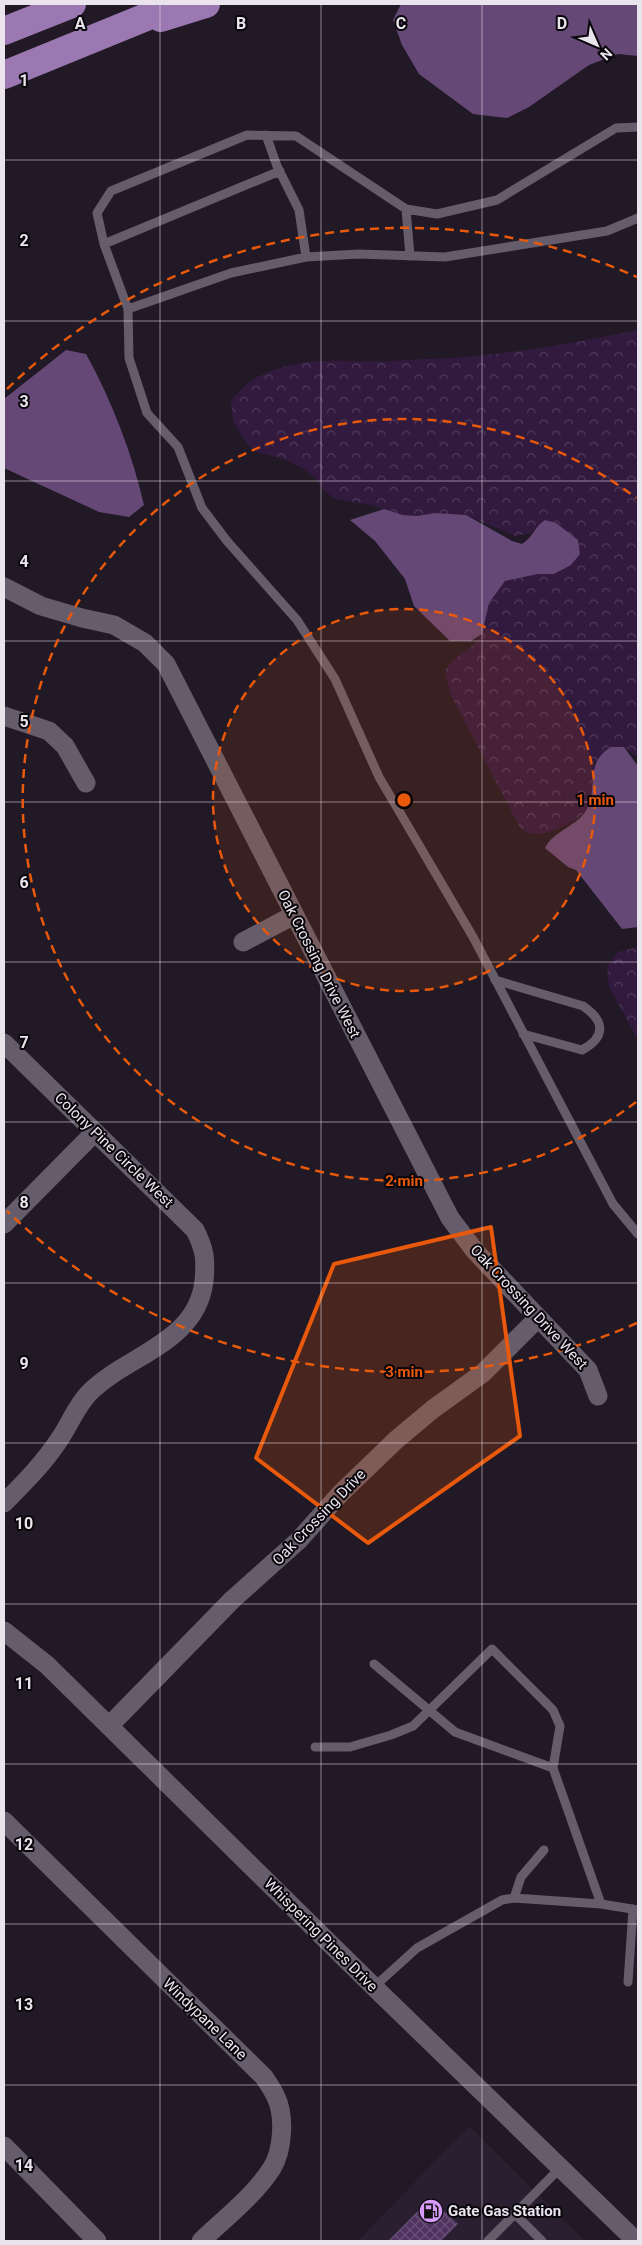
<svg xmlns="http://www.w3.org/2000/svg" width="642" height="2245" viewBox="0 0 642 2245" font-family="Roboto,sans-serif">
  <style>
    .built { fill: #2a1f31 }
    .forest { fill: url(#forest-crowns) }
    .water { fill: #664877 }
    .building { fill: url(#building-cross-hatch) }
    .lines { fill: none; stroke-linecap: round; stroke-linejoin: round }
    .service { stroke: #665d6c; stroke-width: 9 }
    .minor { stroke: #665d6c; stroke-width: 19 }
    .motorway { stroke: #9b78b1; stroke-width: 28 }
    .marked { fill: #e8590c; fill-opacity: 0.2; stroke: #e8590c; stroke-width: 4; stroke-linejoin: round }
    .grid { fill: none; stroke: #eae4ed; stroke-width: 1; stroke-opacity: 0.55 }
    .ring { fill: none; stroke: #e8590c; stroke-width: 2.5; stroke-dasharray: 9 6 }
    .labels { text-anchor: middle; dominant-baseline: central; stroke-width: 4; stroke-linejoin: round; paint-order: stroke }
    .street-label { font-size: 15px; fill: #eae4ed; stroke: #08060a }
    .poi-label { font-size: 15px; font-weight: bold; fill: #eae4ed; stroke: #08060a; text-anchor: start }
    .grid-label { font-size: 16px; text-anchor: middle; font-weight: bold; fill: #eae4ed; stroke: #08060a; stroke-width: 4; stroke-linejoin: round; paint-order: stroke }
    .centre { fill: #e8590c; stroke: #08060a; stroke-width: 2.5 }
    .ring-label { font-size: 15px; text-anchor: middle; font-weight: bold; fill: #e8590c; stroke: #08060a; stroke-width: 4; stroke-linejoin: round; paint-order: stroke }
  </style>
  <defs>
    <pattern id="forest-crowns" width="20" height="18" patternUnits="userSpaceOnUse" patternTransform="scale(1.25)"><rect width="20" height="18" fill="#321a3f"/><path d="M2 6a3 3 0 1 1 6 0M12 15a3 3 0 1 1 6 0" fill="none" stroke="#503b5b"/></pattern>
    <pattern id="building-cross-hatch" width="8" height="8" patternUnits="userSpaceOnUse" patternTransform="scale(1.25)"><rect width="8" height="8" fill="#503360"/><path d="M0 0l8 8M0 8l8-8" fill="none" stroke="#695077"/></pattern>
  </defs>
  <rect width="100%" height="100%" fill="#211925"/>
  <path class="built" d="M 469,2126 L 585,2241 L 358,2241 Z"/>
  <path class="forest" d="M 638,330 L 638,757 L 624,747 L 595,762 C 593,776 593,796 587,809 C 580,821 548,835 535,834 C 530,834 524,830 520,828 L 450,693 L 445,671 L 451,662 L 472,646 L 482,634 L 489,603 L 505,581 L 538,574 L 554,574 L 545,520 L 531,533 L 515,536 L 466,515 L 435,513 L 417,516 L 403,515 L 367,504 L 336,499 L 324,491 L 316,479 L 303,468 L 280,458 L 256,452 L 246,442 L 233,421 L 231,401 C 248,378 265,372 291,365 C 324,357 357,363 390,361 C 415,359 440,359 466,357 C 524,352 581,342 638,330 Z
    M 638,947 L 638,1040 L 609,987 L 607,966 L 618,952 Z"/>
  <path class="water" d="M 401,4 L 638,4 L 638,56 L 618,54 L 589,65 L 529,107 L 507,118 L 473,114 L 419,74 L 402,45 L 393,20 Z
    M 66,350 L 86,354 C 112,401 132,453 144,505 L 129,517 L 99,512 L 4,468 L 4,399 Z
    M 384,509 L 403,515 L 417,516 L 435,513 L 466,515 L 512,541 L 522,544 C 533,537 535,526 545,520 L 556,523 L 578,540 L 580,554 L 571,565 L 554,574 L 538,574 L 505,581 L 489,603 L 482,634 L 471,641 L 450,641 L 414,606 L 405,579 L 375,541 L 350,520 Z
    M 611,747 L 624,747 L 638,766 L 638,927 L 622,929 L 576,870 L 568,867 L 545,848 C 553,831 578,826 587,809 C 599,784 584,764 611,747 Z"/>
  <path class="building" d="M 431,2198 L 458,2224 L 441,2241 L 388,2241 Z"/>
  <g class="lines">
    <path class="service" d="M 638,127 L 616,128 L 497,200 L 437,214 L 406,209 L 296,136 L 247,135 L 111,191 L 97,213 L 104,244 L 128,309 L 129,358 L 147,413 L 178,447 L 202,508 L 227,541 L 297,620 L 335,679 L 379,777 L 473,937 L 613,1204 L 638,1234
      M 266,135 L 277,166 L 299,210 L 306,257
      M 406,209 L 410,256
      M 104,244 L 280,171
      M 128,309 L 231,273 L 306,257 L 359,254 L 445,257 L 607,231 L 638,218
      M 495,980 L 583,1006 C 605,1021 606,1037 582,1050 L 523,1034
      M 374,1664 L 455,1732 L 553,1768
      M 315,1747 L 350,1747 L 391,1735 L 413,1726 L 492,1649 L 553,1710 L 560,1726 L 553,1768 L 601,1904
      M 514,1898 L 521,1877 L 544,1850
      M 628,1982 L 633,1909
      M 374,1987 L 417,1948 L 502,1900 L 514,1898 L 601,1904 L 638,1910
      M 515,2214 L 542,2241
      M 488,2241 L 561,2167"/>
    <path class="minor" d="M 4,587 L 41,606 L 82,618 L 114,625 L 145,643 L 166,664 L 450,1218 L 475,1251 L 588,1370 L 598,1396
      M 4,716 L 49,731 L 65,746 L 86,783
      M 243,942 L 294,915
      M 4,1043 L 195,1230 C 205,1250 206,1259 204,1281 C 197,1343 127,1355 90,1392 C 76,1406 70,1424 59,1440 C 43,1464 24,1483 4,1503
      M 4,1224 L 95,1132
      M 4,1631 L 47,1665 L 374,1987 L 636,2241
      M 109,1726 L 233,1599 L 299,1540 L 340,1494 L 396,1440 L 433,1409 L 483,1373 L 538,1318
      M 4,1821 L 264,2077 C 268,2083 273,2090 276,2097 C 285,2116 283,2150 272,2168 C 254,2196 225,2218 201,2241
      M 4,2146 L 97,2241"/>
    <path class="motorway" d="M 161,18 L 206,4
      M 4,31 L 72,4
      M 4,75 L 178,4"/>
  </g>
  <path class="marked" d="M 491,1227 L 520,1436 L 368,1543 L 256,1458 L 334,1264 Z"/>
  <path class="grid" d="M 160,4 L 160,2241M 321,4 L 321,2241M 482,4 L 482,2241M 4,160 L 638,160M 4,321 L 638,321M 4,481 L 638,481M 4,641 L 638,641M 4,802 L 638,802M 4,962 L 638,962M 4,1122 L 638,1122M 4,1283 L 638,1283M 4,1443 L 638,1443M 4,1604 L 638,1604M 4,1764 L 638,1764M 4,1924 L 638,1924M 4,2085 L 638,2085"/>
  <circle cx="404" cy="800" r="191" fill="#e8590c" fill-opacity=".12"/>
  <g class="ring">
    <circle cx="404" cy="800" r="191"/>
    <path d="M636 1102A381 381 0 1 1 636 498"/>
    <path d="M637 1323A572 572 0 0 1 7 1211M7 389A572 572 0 0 1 637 277"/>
  </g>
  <defs>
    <g id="fuel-disc" transform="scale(1.25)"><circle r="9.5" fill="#d69bf9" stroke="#08060a"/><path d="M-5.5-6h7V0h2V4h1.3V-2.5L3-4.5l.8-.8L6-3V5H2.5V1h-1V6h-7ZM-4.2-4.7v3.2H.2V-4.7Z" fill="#111"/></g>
  </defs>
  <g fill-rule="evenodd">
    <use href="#fuel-disc" x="431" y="2211"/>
  </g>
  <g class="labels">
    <g class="street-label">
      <text transform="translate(319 964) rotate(63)">Oak Crossing Drive West</text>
      <text transform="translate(114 1150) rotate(44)">Colony Pine Circle West</text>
      <text transform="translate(529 1307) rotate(47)">Oak Crossing Drive West</text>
      <text transform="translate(319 1517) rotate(-46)">Oak Crossing Drive</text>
      <text transform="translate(321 1935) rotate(45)">Whispering Pines Drive</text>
      <text transform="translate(205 2019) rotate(44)">Windypane Lane</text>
    </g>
    <g class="poi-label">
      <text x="448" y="2211">Gate Gas Station</text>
    </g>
  </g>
  <g class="grid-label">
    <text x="80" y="29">A</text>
    <text x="241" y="29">B</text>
    <text x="401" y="29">C</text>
    <text x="562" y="29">D</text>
    <text x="24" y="86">1</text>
    <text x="24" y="246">2</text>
    <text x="24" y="407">3</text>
    <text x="24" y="567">4</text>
    <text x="24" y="727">5</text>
    <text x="24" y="888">6</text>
    <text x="24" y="1048">7</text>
    <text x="24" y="1208">8</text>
    <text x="24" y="1369">9</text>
    <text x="24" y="1529">10</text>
    <text x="24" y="1689">11</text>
    <text x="24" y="1850">12</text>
    <text x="24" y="2010">13</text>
    <text x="24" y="2171">14</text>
  </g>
  <circle cx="404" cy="800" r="8" class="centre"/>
  <g class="ring-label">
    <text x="595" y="805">1 min</text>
    <text x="404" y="1186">2 min</text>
    <text x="404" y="1377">3 min</text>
  </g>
  <rect width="642" height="2245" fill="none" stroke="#eae4ed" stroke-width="10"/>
  <g transform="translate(597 45) rotate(135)" stroke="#08060a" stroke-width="4" paint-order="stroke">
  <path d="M0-4L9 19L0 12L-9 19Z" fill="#eae4ed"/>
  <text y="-8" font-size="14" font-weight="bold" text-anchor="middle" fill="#eae4ed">N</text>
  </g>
</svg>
